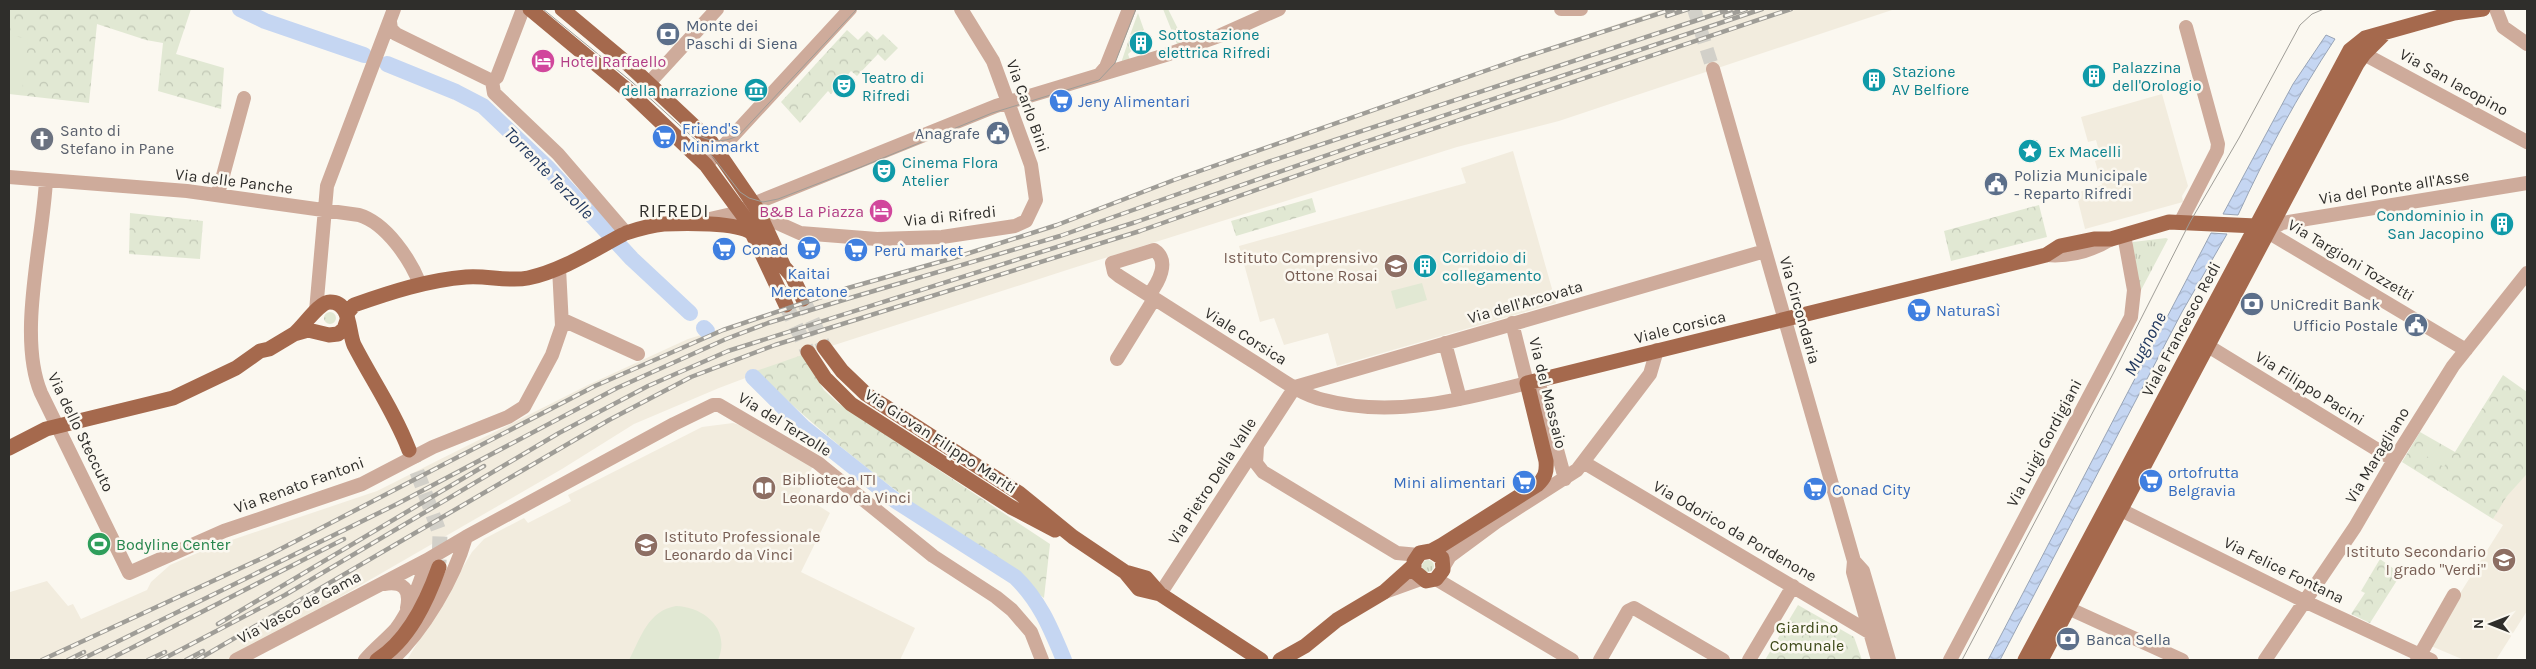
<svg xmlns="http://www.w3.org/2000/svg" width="2536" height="669" viewBox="0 0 2536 669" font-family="Karla,sans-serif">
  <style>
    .built { fill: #f2ecde }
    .grass { fill: url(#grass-tufts) }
    .park { fill: url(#park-crowns) }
    .pitch { fill: #e1e8d3 }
    .water { fill: url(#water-waves); stroke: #98a4b6 }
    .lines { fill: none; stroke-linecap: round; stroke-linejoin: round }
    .river { stroke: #c5d6f2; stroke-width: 16 }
    .minor-tunnel { stroke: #d2d0c9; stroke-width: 14; stroke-dasharray: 14 7; stroke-linecap: butt }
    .major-tunnel { stroke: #d2d0c9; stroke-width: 15; stroke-dasharray: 15 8; stroke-linecap: butt }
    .minor { stroke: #ceab9b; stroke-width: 14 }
    .major { stroke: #a5694d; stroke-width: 15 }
    .tram { stroke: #9f9d97; stroke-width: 1 }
    .rail-casing { stroke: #9f9d97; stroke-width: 4.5 }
    .rail { stroke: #fbf8f0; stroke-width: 2.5; stroke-dasharray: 8; stroke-linecap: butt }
    .labels { text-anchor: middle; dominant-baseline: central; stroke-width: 5; stroke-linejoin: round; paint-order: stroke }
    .service-label { font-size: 16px; fill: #4e5e75; stroke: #fbf8f0; text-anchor: start }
    .culture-label { font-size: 16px; fill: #0d838f; stroke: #fbf8f0; text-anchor: start }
    .hotel-label { font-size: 16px; fill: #b23c85; stroke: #fbf8f0; text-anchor: start }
    .street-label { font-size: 16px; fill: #2f2e2b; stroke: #fbf8f0 }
    .shop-label { font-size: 16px; fill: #366cbe; stroke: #fbf8f0; text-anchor: start }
    .worship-label { font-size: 16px; fill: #5b616d; stroke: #fbf8f0; text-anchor: start }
    .education-label { font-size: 16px; fill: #785e54; stroke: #fbf8f0; text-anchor: end }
    .leisure-label { font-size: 16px; fill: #27864d; stroke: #fbf8f0; text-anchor: start }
    .park-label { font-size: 16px; fill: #3c4817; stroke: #fbf8f0 }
    .water-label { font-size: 18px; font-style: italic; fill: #20375d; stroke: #fbf8f0 }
    .neighbourhood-label { font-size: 18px; letter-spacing: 1px; fill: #2f2e2b; stroke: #fbf8f0 }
  </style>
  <defs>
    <pattern id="grass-tufts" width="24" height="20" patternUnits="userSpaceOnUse" patternTransform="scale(1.25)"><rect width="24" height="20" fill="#e1e8d3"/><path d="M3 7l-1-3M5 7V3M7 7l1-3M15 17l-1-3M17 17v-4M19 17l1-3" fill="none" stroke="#c1c7b5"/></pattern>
    <pattern id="park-crowns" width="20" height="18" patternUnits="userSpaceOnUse" patternTransform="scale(1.25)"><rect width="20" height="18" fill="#e1e8d3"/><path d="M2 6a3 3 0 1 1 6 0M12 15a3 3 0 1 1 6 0" fill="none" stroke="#c1c7b5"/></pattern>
    <pattern id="water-waves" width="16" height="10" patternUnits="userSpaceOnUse" patternTransform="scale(1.25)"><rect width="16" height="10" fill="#c5d6f2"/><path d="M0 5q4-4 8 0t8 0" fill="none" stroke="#aab8d0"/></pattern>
  </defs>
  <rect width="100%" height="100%" fill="#fbf8f0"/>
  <path class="built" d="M 1662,9 L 1895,9 L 1559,121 L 1457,147 L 1070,269 L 819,350 L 719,388 L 634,424 L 562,469 L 231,660 L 9,660 L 10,592 L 47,581 L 68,606 L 73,604 L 81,619 L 147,590 L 151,582 L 170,565 L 211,547 L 377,491 L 590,384 L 688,339 L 1037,231 L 1485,69 Z
    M 2162,94 L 2188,186 L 2182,196 L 2183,202 L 2085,229 L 2076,193 L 2102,185 L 2095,161 L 2101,159 L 2096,140 L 2088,142 L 2081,117 Z
    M 1513,151 L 1556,303 L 1337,366 L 1328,333 L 1284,345 L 1274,318 L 1260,322 L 1239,246 L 1466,183 L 1461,168 Z
    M 733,423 L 743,426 L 813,466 L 799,493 L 830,513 L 801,572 L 915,628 L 900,660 L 407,660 L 472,552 L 484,539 L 524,518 L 528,523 L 571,501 L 568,495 L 702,427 Z
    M 2527,474 L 2527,611 L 2496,660 L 2464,660 L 2431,646 L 2459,595 L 2503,525 L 2493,519 L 2506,496 Z"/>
  <path class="grass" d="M 1163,9 L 1168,9 L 1184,41 L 1177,44 Z
    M 1138,13 L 1144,30 L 1130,35 Z
    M 1130,36 L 1134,49 L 1128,54 L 1131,63 L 1120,66 Z
    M 2166,238 L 2168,239 L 2140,292 L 2129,250 L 2133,242 Z
    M324 318a6 6 0 1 1 12 0a6 6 0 1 1-12 0Z
    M1422 566a6 6 0 1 1 12 0a6 6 0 1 1-12 0Z"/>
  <path class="park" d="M 9,9 L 191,9 L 176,54 L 224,68 L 221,109 L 158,91 L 163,43 L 146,40 L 97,24 L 89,103 L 9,94 Z
    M 847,30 L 858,40 L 867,31 L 877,40 L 883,34 L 898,48 L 885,61 L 878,54 L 857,76 L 851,71 L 831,94 L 828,91 L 800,123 L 781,102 Z
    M 1312,198 L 1316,212 L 1236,236 L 1231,221 Z
    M 2039,205 L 2047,237 L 1951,261 L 1944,231 Z
    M 130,213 L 203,221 L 200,259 L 129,254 Z
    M 802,355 L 824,390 L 838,403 L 1050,544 L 1044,598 C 944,527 844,457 756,371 Z
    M 2503,375 L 2527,392 L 2527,474 L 2507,496 L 2493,519 L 2402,462 L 2420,432 L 2455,452 Z
    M 2380,559 L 2401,574 L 2370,623 L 2351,614 L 2365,593 L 2361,591 Z
    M 1798,605 L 1854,637 L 1862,660 L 1765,660 Z"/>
  <path class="pitch" d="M 9,36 L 28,38 L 22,93 L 9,92 Z
    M 1422,283 L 1427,300 L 1396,309 L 1391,291 Z
    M 2427,441 L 2450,455 L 2444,467 L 2420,452 Z
    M 676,606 C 705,607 731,630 718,660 L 629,660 C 641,637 648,611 676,606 Z"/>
  <path class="water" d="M 2326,35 L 2335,39 C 2298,95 2266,154 2238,215 L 2223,214 L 2293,84 Z
    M 2211,233 L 2227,234 L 2182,312 L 2000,660 L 1988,660 Z"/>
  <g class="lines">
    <path class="river" d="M 240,9 L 265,21 L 364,55
      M 387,64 L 456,92 L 483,106 L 547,167 L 632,259 L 690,313
      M 704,328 L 707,331
      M 753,377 L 803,427 L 896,501 L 1015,577 C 1040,601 1051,629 1064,660"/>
    <path class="minor-tunnel" d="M 1694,9 L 1713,69"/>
    <path class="major-tunnel" d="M 803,299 L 824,347
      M 786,305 L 808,352
      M 409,450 L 440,534 L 439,563"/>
    <path class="minor" d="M 1561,9 L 1581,9
      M 2496,9 L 2503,27 L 2527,44
      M 390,22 L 391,29 L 396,34 L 492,81 L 497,77 L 523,9
      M 2364,54 L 2527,142
      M 1713,69 L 1854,561 L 1853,572 L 1878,660
      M 1100,74 L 1106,67 L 1129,9
      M 492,81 L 494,93 L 558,154 L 626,233 L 622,235
      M 649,83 L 717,9
      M 706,165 L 850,9
      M 9,177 L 187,191 L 359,215 C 386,223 410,259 420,284
      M 46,180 C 43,242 17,336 41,393 L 129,573 L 224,531 L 362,484 L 433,447 L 508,417 L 524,407 L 552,355 L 562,326 L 559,268
      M 218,194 L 244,98
      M 752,214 L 762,216 L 800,233 L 877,239 L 942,237 L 1015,226 L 1026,221 L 1036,200 L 1031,165 L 993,61 L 961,9
      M 701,221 L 736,213 L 758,202 L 996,106 L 1169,54 L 1219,36 L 1279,9
      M 2181,221 L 2217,151 L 2218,144 L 2186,27
      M 2261,228 L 2466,350
      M 2268,231 L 2282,223 L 2527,183
      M 2046,255 C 2070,257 2090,252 2111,239
      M 1149,295 C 1158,283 1171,261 1154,250 L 1112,263 L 1114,272 L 1119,276 C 1163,304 1207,332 1251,360 C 1274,374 1298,394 1324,400 C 1391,418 1462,400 1527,383 L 1512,323
      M 316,311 L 327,186 L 394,9
      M 563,320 L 638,354
      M 1445,343 L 1460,399
      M 2208,346 L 2394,460
      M 1117,359 L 1154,299
      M 1538,380 L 1565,479
      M 1295,387 L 1765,251
      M 1257,447 L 1256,463 L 1263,472 L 1397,553 L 1419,555
      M 1583,462 L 1869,632
      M 2121,510 L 2304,601 L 2431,660
      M 1854,561 L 1863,571 L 1889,660
      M 1444,566 L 1450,556 L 1496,522 L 1577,470 L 1650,374 L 1657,350
      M 1436,579 L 1572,660
      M 384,584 C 403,581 411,589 407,608
      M 1385,592 L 1421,579
      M 1160,594 L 1295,387
      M 2059,604 L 2182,660
      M 236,660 L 427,560 L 466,537 L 674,424 L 713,405 L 719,405 L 818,463 L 933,556 L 996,597 L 1012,610 L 1031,632 L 1042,660
      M 365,660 C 374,649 386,640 396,629 C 411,609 420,584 427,560
      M 392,660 C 424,630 454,579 466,537
      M 1600,660 L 1628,611 L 1634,608 L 1723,660
      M 1749,660 L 1793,586
      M 1950,660 L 2131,317 L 2134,290 L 2124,235
      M 2265,660 L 2355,527 L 2394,460 L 2453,366 L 2527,273
      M 2417,660 L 2454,595"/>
    <path class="major" d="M 530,9 L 626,89 L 706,165 L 745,218 L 786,305
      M 562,9 L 629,65 L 711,142 L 757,209 L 784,267 L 792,276 L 803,299
      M 626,233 C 638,229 651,225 664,224 C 683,223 738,222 752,233
      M 347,318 L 348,312 L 354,305 C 391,292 428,280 466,277 C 486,275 508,282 528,278 C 561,271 592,251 622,235
      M 294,334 C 304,326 319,302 330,302 C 351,302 348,331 354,345 C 372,380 395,413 409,450
      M 824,347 L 842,371 L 866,394 L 1019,493 L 1073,537 L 1125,572 L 1139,589 L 1160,594 L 1261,660
      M 808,352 L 825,378 L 851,404 L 1011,507 L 1055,530
      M 9,448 L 46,429 L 173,398 L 236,368 L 260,351 L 269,349 L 294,334 L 308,330 L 329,335 L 338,334 L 344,329 L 347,320
      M 1431,551 L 1442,558 L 1443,570 L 1436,579 L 1426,581 L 1414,571 L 1414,562 L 1420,553 L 1431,551 L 1442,545 L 1537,485 C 1545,478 1547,472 1546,461 L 1527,383 L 2046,255 L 2060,246 L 2094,239 L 2111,239 L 2169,222 L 2256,226
      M 1125,572 L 1146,578 L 1160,594
      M 377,660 C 409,640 427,601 439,567
      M 1280,660 L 1305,646 L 1337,620 L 1384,592 L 1413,566
      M 2025,660 L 2350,50 L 2365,38 L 2454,13 L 2483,9
      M 2041,660 L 2357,64 L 2364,54 L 2383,35"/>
    <path class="tram" d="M 543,9 L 632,82 L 698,142 L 713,157 L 740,192 L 749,198 L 763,202 L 778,199 L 861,167 L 992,113 L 1099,80 L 1115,63 L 1136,9
      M 692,131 C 706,142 723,144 739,135 L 857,9
      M 1962,660 L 2114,372 L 2190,222 L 2239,138 L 2300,25 L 2312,14 L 2324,9"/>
    <g class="rail-casing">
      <path id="rail" d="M 1667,16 L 1688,9
        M 1725,16 L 1746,9
        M 218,624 L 484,466
        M 42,660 L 267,556 L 595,386 L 723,330 L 848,288 L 957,257 L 1057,225 L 1174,180 L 1519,59 L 1673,9
        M 68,660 L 84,652
        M 80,660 L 397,504 L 617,388 L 726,339 L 768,323 L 850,298 L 1060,236 L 1268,162 L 1731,9
        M 108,660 L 344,539
        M 148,660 L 165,652
        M 161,660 L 285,595 L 559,433 L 648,386 L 728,351 L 1136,222 L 1362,143 L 1762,9
        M 186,660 L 203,651
        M 197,660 L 609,420 L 691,377 L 775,345 L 1140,231 L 1364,152 L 1791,9"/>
    </g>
    <use href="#rail" class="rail"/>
  </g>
  <defs>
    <g id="bank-disc" transform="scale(1.25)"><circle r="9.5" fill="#5c6f8a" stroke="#fbf8f0"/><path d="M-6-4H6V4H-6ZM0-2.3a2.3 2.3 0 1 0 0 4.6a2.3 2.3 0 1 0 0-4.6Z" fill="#fff"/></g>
    <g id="building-disc" transform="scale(1.25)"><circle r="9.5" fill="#0f9aa8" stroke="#fbf8f0"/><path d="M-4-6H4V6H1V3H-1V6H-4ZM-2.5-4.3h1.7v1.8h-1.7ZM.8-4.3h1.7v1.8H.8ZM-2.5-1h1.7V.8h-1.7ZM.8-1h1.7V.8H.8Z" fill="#fff"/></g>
    <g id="hotel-disc" transform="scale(1.25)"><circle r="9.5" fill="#d1479c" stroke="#fbf8f0"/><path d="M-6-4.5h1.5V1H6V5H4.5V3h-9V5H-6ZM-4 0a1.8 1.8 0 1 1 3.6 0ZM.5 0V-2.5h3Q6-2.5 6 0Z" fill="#fff"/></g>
    <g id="theatre-disc" transform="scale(1.25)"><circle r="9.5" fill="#0f9aa8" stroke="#fbf8f0"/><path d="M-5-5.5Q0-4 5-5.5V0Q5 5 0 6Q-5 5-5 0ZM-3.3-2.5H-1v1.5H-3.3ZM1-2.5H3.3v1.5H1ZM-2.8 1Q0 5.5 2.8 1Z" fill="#fff"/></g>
    <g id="museum-disc" transform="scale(1.25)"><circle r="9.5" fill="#0f9aa8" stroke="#fbf8f0"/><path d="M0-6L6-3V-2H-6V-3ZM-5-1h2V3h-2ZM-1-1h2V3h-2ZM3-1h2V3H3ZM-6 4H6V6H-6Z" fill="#fff"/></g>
    <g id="supermarket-disc" transform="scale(1.25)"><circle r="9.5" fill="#3f7fe0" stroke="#fbf8f0"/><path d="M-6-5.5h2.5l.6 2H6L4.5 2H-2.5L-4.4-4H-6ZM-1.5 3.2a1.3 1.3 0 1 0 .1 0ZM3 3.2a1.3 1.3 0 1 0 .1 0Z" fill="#fff"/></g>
    <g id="civic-disc" transform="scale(1.25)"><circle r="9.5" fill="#5c6f8a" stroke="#fbf8f0"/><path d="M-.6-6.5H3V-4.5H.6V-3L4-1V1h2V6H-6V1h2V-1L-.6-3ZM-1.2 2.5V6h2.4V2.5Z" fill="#fff"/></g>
    <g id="church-disc" transform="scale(1.25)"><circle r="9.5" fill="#6b7280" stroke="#fbf8f0"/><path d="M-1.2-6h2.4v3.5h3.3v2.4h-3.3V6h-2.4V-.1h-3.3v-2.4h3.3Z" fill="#fff"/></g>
    <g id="sight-disc" transform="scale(1.25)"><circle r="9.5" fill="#0f9aa8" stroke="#fbf8f0"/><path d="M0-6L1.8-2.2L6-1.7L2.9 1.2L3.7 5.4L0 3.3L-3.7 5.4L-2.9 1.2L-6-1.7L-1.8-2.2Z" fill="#fff"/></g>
    <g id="school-disc" transform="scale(1.25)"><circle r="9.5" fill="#8d6e63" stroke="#fbf8f0"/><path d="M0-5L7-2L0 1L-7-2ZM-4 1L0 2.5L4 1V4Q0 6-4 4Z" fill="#fff"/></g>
    <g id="library-disc" transform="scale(1.25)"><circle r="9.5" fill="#8d6e63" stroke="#fbf8f0"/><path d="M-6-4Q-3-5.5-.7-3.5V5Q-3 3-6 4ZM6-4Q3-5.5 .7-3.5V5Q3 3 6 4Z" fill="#fff"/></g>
    <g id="stadium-disc" transform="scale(1.25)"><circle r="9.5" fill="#2e9e5b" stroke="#fbf8f0"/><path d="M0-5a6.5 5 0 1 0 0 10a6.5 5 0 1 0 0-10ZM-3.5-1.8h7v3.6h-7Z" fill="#fff"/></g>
  </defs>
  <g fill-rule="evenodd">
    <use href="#bank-disc" x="668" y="34"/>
    <use href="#building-disc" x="1141" y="43"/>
    <use href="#hotel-disc" x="543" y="61"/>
    <use href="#building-disc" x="2094" y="76"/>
    <use href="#building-disc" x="1874" y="80"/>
    <use href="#theatre-disc" x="844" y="86"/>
    <use href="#museum-disc" x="756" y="90"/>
    <use href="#supermarket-disc" x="1061" y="101"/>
    <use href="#civic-disc" x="998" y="133"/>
    <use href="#supermarket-disc" x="664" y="137"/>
    <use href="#church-disc" x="42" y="139"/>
    <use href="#sight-disc" x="2030" y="151"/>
    <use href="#theatre-disc" x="884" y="171"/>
    <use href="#civic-disc" x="1996" y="184"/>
    <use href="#hotel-disc" x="881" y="211"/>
    <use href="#building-disc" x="2502" y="224"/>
    <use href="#supermarket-disc" x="809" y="248"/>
    <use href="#supermarket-disc" x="724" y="249"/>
    <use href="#supermarket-disc" x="856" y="250"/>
    <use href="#school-disc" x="1396" y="266"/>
    <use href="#building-disc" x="1425" y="266"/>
    <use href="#bank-disc" x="2252" y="304"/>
    <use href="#supermarket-disc" x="1919" y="310"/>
    <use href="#civic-disc" x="2416" y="325"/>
    <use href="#supermarket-disc" x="2151" y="481"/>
    <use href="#supermarket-disc" x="1524" y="482"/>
    <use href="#library-disc" x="764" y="488"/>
    <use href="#supermarket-disc" x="1815" y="489"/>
    <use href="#stadium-disc" x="99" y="544"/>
    <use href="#school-disc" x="646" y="545"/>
    <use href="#school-disc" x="2504" y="560"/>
    <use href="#bank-disc" x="2068" y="639"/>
  </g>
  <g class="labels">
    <g class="service-label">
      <text x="686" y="25">Monte dei<tspan x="686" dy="18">Paschi di Siena</tspan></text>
      <text x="980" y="133" text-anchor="end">Anagrafe</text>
      <text x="2014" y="175">Polizia Municipale<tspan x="2014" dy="18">- Reparto Rifredi</tspan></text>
      <text x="2270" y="304">UniCredit Bank</text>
      <text x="2398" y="325" text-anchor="end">Ufficio Postale</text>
      <text x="2086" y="639">Banca Sella</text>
    </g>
    <g class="culture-label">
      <text x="1158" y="34">Sottostazione<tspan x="1158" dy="18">elettrica Rifredi</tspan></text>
      <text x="2112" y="67">Palazzina<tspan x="2112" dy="18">dell'Orologio</tspan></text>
      <text x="1892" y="71">Stazione<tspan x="1892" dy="18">AV Belfiore</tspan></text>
      <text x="862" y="77">Teatro di<tspan x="862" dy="18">Rifredi</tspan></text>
      <text x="738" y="90" text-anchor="end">della narrazione</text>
      <text x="2048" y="151">Ex Macelli</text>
      <text x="902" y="162">Cinema Flora<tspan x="902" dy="18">Atelier</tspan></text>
      <text x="2484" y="215" text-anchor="end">Condominio in<tspan x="2484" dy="18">San Jacopino</tspan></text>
      <text x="1442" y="257">Corridoio di<tspan x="1442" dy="18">collegamento</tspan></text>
    </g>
    <g class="hotel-label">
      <text x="560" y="61">Hotel Raffaello</text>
      <text x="864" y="211" text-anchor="end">B&amp;B La Piazza</text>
    </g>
    <g class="street-label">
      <text transform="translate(2454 82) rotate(29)">Via San Iacopino</text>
      <text transform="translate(1028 106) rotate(70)">Via Carlo Bini</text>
      <text transform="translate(234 181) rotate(7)">Via delle Panche</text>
      <text transform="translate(2394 187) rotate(-9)">Via del Ponte all'Asse</text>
      <text transform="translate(950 216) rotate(-6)">Via di Rifredi</text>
      <text transform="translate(2351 260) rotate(31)">Via Targioni Tozzetti</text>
      <text transform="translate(1525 302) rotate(-16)">Via dell'Arcovata</text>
      <text transform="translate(1800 310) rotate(74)">Via Circondaria</text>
      <text transform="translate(1680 327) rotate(-14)">Viale Corsica</text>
      <text transform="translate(2181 329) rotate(-62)">Viale Francesco Redi</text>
      <text transform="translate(1246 336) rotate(32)">Viale Corsica</text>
      <text transform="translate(2310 388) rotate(32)">Via Filippo Pacini</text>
      <text transform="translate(1548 393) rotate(76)">Via del Massaio</text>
      <text transform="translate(785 424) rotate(32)">Via del Terzolle</text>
      <text transform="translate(81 432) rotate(64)">Via dello Steccuto</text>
      <text transform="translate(941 441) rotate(33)">Via Giovan Filippo Mariti</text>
      <text transform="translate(2044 443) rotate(-62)">Via Luigi Gordigiani</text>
      <text transform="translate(2377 455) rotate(-59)">Via Maragliano</text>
      <text transform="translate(1212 481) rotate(-57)">Via Pietro Della Valle</text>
      <text transform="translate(299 485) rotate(-20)">Via Renato Fantoni</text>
      <text transform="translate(1735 531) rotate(30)">Via Odorico da Pordenone</text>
      <text transform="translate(2284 570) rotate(26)">Via Felice Fontana</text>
      <text transform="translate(299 607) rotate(-28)">Via Vasco de Gama</text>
    </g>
    <g class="shop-label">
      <text x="1078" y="101">Jeny Alimentari</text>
      <text x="682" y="128">Friend's<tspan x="682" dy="18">Minimarkt</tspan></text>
      <text x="742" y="249">Conad</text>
      <text x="874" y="250">Perù market</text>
      <text x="809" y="273" text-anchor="middle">Kaitai<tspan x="809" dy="18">Mercatone</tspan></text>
      <text x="1936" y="310">NaturaSì</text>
      <text x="2168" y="472">ortofrutta<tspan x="2168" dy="18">Belgravia</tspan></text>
      <text x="1506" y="482" text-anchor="end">Mini alimentari</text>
      <text x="1832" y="489">Conad City</text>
    </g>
    <g class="worship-label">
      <text x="60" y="130">Santo di<tspan x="60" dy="18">Stefano in Pane</tspan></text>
    </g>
    <g class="education-label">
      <text x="1378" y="257">Istituto Comprensivo<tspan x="1378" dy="18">Ottone Rosai</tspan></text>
      <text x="782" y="479" text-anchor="start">Biblioteca ITI<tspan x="782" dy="18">Leonardo da Vinci</tspan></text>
      <text x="664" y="536" text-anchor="start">Istituto Professionale<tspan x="664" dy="18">Leonardo da Vinci</tspan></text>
      <text x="2486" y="551">Istituto Secondario<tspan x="2486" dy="18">I grado "Verdi"</tspan></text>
    </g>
    <g class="leisure-label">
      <text x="116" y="544">Bodyline Center</text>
    </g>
    <g class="park-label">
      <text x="1807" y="627">Giardino<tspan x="1807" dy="18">Comunale</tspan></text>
    </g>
    <g class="water-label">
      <text transform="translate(549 173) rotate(46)">Torrente Terzolle</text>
      <text transform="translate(2145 344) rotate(-62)">Mugnone</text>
    </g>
    <g class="neighbourhood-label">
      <text x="674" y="211">RIFREDI</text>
    </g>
  </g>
  <rect width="2536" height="669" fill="none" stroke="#2f2e2b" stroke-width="20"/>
  <g transform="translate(2491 624) rotate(270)" stroke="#fbf8f0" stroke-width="4" paint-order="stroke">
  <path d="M0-4L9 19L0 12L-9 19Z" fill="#2f2e2b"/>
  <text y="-8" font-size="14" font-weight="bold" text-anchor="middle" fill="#2f2e2b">N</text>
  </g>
</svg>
